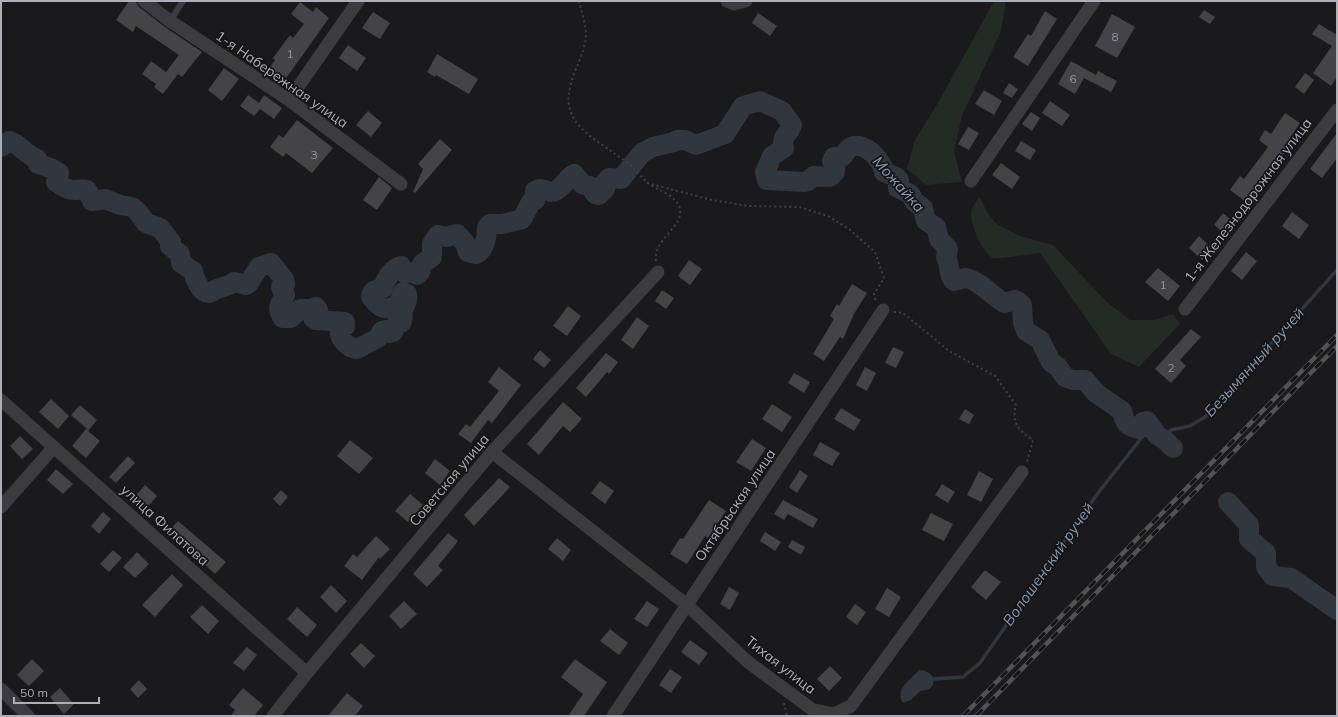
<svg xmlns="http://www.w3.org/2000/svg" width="1338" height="717" viewBox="0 0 1338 717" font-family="Mulish,sans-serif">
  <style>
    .green { fill: #232b25 }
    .water { fill: #30373f }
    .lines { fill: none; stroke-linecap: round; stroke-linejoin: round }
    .stream { stroke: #30373f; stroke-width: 3.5 }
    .river { stroke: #30373f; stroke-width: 20 }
    .building { fill: #444448 }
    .path { stroke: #414247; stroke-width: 2; stroke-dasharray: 2 3; stroke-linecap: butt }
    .lane { stroke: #3b3b40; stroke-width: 6 }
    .street { stroke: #3b3b40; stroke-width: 13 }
    .rail-casing { stroke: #525359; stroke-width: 4.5 }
    .rail { stroke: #151416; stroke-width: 3; stroke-dasharray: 9; stroke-linecap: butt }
    .labels { text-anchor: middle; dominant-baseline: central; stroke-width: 3.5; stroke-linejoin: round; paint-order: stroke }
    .number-label { font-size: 12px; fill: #92949e }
    .street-label { font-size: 14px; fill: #acafba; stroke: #151416 }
    .water-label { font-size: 15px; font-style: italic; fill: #869ab3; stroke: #151416 }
  </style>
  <rect width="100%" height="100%" fill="#1a191b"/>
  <path class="green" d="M 994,1 L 1006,1 L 1001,31 L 962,116 L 954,151 L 962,182 L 926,185 L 907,169 L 914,142 L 939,101 Z
    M 980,197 L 988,214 L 997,224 L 1020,236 L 1053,245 L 1107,302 L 1130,320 L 1154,320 L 1173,314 L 1180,324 L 1139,367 L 1111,354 L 1040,253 C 1029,254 1004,259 994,258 C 983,256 970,224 971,213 C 972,207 976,201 980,197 Z"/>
  <path class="water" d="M 919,670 C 925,670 931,673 934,679 C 933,689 929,690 920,691 L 911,700 L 903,703 C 894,690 911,679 919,670 Z"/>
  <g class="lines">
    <path class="stream" d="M 1162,439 L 1171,430 L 1190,426 L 1205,417 L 1337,270
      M 934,679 L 963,677 L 980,663 L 1098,493 L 1150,427"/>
    <path class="river" d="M 1,147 L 9,141 C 20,144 25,154 37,159 L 38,164 C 45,166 53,168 59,173 L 56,182 C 61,186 67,190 74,190 C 79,190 82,188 87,190 L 92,201 L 105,199 L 120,205 L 132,207 L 138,212 L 146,223 L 160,228 L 171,242 L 170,246 L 180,254 L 181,263 L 193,271 C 194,277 200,293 208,293 C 212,293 216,288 220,288 C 226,286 229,286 234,282 L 246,285 L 249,283 L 259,267 L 271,263 L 284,279 L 285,284 L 281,287 L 285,295 C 281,304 275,307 283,318 L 291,318 L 300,309 L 312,309 L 316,307 L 318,310 L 313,318 L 316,320 L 345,322 L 345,326 L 340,328 C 338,338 347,348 357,349 L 378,338 L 382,331 L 386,330 L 389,333 L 393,332 L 397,324 L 401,323 C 404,318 402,314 403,310 C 405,303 409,301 407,294 L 403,292 L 398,304 C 385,313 379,307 371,297 C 372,289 376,290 383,288 C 385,280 392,268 401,266 L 405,273 L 413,272 L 417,275 L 420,272 L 422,264 L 432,257 L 432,244 L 438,235 L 446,237 L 457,234 L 465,243 L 468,252 L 476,254 C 485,250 487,236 487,227 L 490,224 L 503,224 L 522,219 L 531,202 L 535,200 L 535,191 L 539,189 C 544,188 547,192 551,192 C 561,192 566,177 574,174 L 582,184 L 590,186 L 595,194 L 599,195 L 605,189 L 606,181 L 609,178 L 621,179 L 642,153 L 653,147 L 674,142 L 677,140 L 685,140 L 696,145 L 725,134 L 743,106 L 760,101 L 782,111 L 792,125 C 789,135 780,136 784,148 L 772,156 L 765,172 L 767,180 L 804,182 L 808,181 L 814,176 L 830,177 L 835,172 L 835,165 L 832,161 L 834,157 L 842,157 C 845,154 847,149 851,147 C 865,141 883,161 884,172 L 896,177 L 899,180 L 898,188 L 910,194 L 914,201 L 923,208 L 926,221 L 936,227 L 939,239 L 948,249 L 946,257 C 951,266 947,273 954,281 C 958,281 962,278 966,278 C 978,280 994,297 1004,303 L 1015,300 L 1019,302 L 1022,305 L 1023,323 L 1026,331 L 1040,340 L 1051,362 L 1058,367 L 1065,377 L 1073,380 L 1085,380 L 1096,393 L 1122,411 C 1125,422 1125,426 1139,429 L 1143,422 L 1147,421 L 1157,435 L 1166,441 L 1173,448
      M 1228,502 L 1249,525 L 1249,539 L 1266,553 L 1266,567 L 1273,576 L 1291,578 L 1337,610"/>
  </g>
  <path class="building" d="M 129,1 L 136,2 L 139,7 L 165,27 L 202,52 L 182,77 L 178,74 L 163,94 L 154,87 L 156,84 L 142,74 L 151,61 L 166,72 L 179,55 L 136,26 L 133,32 L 116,20 Z
    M 300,2 L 313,12 L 316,7 L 329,18 L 282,84 L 266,73 L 275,60 L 273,58 L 290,35 L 293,38 L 304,24 L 291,14 Z
    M 1204,10 L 1215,17 L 1210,24 L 1199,17 Z
    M 1045,11 L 1057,19 L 1028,66 L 1013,57 L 1028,34 L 1031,36 Z
    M 373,12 L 390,23 L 380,39 L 362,28 Z
    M 758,13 L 777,26 L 770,36 L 752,23 Z
    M 1112,14 L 1135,27 L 1117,58 L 1095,46 Z
    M 1319,24 L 1337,35 L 1337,77 L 1331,86 L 1313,73 L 1332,46 L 1312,34 Z
    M 348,45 L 366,58 L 357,71 L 339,58 Z
    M 437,54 L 478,79 L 469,94 L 436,75 L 435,77 L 427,72 Z
    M 1071,61 L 1096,75 L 1098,71 L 1117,81 L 1111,92 L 1084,78 L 1075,94 L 1058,84 Z
    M 224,68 L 239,79 L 222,101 L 208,90 Z
    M 1305,73 L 1314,80 L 1304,94 L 1295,87 Z
    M 1009,83 L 1018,89 L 1012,98 L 1003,93 Z
    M 984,90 L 1002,101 L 994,115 L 975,104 Z
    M 248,95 L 259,103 L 264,95 L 282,108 L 274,119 L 260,109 L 254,116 L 240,106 Z
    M 1050,101 L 1070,115 L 1062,126 L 1042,113 Z
    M 368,111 L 382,123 L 371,137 L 356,125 Z
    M 1031,112 L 1040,118 L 1032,131 L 1022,124 Z
    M 1285,113 L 1300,123 L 1286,144 L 1289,146 L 1264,182 L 1266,184 L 1251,206 L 1230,190 L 1240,176 L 1244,179 L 1268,147 L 1259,140 L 1265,130 L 1271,134 Z
    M 297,120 L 333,148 L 312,173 L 286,153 L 283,157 L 270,147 L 279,135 L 283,138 Z
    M 968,127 L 979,133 L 969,150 L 958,144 Z
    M 1337,133 L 1337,158 L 1322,178 L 1310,169 Z
    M 440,139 L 452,150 L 415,193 L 413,192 L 423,169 L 418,164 Z
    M 1021,141 L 1036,150 L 1030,160 L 1015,151 Z
    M 1001,163 L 1020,177 L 1012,189 L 992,175 Z
    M 379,177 L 392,188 L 377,210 L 363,200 Z
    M 1292,212 L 1309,225 L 1299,239 L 1282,226 Z
    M 1223,213 L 1236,224 L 1227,235 L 1214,225 Z
    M 1199,236 L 1212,248 L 1202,260 L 1189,248 Z
    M 1246,252 L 1257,261 L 1242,280 L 1231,271 Z
    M 689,260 L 702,269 L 690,285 L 678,276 Z
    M 1158,268 L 1180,286 L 1168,301 L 1145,282 Z
    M 852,284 L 867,293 L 854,314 L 843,339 L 840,337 L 824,361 L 813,354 L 834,319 L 830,316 L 837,304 L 839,306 Z
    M 662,290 L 674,298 L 666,309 L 655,301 Z
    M 568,306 L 581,316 L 567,336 L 553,326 Z
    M 637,317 L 649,326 L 633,349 L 621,340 Z
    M 1191,329 L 1201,337 L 1180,360 L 1186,366 L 1171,383 L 1155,369 Z
    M 893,347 L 904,352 L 896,368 L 885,363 Z
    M 540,350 L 551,360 L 544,368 L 533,359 Z
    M 606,353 L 618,362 L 609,374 L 607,372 L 586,397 L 576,388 Z
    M 499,367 L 521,385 L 492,423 L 488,420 L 471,443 L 458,434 L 466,424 L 470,427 L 499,391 L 488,382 Z
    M 865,367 L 876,373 L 867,391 L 856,385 Z
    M 794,373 L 810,382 L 804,393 L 788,383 Z
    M 51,399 L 69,416 L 58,429 L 39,412 Z
    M 563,402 L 582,419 L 570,432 L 563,426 L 539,455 L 527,444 Z
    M 772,404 L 792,417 L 782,432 L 762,419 Z
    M 80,405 L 97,420 L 88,431 L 100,441 L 86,458 L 72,446 L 86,429 L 88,430 L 71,415 Z
    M 841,408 L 861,420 L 854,431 L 834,419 Z
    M 965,409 L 974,415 L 969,424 L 959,419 Z
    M 20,436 L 33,449 L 22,459 L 10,446 Z
    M 752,439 L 766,448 L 751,471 L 736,462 Z
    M 350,440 L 373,458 L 359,474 L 337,456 Z
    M 820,442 L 840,453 L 832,466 L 813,455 Z
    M 128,456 L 135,463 L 116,483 L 109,477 Z
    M 435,459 L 450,471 L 440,485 L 425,473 Z
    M 56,469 L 73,484 L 63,494 L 47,480 Z
    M 800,470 L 808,476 L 797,493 L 789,487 Z
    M 979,471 L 993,479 L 981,502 L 967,495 Z
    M 499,478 L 510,487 L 474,526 L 464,515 Z
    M 600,481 L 614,491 L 605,504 L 591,493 Z
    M 942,484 L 955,492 L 948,503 L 935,495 Z
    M 145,485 L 157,496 L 145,510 L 133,499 Z
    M 281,490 L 288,497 L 280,506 L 273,499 Z
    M 410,494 L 423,505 L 408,522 L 395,511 Z
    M 709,500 L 726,511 L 708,538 L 705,536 L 687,564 L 670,554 L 680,538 L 683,539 Z
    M 783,500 L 818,519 L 813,528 L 788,514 L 784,520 L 774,514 Z
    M 103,512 L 111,519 L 99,534 L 91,526 Z
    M 931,513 L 953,524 L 944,541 L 922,530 Z
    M 178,521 L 226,562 L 215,574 L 169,531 Z
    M 765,532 L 781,542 L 775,551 L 760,541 Z
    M 448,533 L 458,541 L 438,566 L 443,570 L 427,587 L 413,574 Z
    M 376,536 L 390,549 L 380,559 L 379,557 L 362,580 L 344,566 L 353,554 L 357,557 Z
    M 557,538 L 571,550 L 563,561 L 548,549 Z
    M 792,540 L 805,547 L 801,555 L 788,547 Z
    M 113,550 L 122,558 L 109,572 L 100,564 Z
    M 137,552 L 149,564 L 135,578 L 123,567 Z
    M 985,570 L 1001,582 L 986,600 L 971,587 Z
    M 172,574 L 183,585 L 155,617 L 142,605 Z
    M 331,585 L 347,601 L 336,613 L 320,597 Z
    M 729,587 L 739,593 L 730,610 L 720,604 Z
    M 887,588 L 901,597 L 889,617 L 875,609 Z
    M 404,601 L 417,614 L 401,629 L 389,616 Z
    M 647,601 L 659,609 L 647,627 L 634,619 Z
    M 855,604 L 866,612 L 857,625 L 846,617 Z
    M 202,605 L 219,621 L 208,634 L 190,617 Z
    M 297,607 L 317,625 L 307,637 L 287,619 Z
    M 610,629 L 628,643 L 619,655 L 600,641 Z
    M 690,640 L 708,653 L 699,665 L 681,652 Z
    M 361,643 L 375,656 L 364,668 L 350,654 Z
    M 247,647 L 257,655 L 244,671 L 233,663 Z
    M 32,659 L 44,671 L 29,686 L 17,675 Z
    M 575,659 L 607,682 L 584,716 L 568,716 L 583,694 L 561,677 Z
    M 830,666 L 842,678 L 829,691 L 817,679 Z
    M 670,669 L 682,677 L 671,693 L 659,685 Z
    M 139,680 L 147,689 L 138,698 L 130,689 Z
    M 60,688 L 74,704 L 64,714 L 50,697 Z
    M 243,688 L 263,705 L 254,716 L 231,716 L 235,710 L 229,705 Z
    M 347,693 L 363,706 L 355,716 L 328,716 Z"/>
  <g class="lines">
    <path class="path" d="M 579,1 C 582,14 588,30 585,43 C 580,66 562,89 571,113 C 580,135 613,150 630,165 C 636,170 641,177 647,182 C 656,190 674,194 679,206 C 687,226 652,239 656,261
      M 647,183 L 712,200 L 748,206 L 799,207 L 828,216 L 849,229 L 875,252 L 884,278 L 874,294 L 876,302
      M 894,312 L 903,313 L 949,351 L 995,376 L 1016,405 C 1011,424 1019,430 1033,440 L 1027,462
      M 784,703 L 787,716"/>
    <path class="lane" d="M 170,21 L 183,1"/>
    <path class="street" d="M 144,1 L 170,21 L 289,100 L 401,184
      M 727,1 L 734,4 L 746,1
      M 289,100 L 358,1
      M 971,181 L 1094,1
      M 1185,309 L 1337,110
      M 1,400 L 307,673
      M 492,452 L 687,605 L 748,662 L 813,710 L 834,714 L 851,706 L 1022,472
      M 1,507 L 54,447
      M 1,689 L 28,716
      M 273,716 L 307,673 L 492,452 L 658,272
      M 613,716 L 883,310"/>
    <g class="rail-casing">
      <path id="rail" d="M 963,716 L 1337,335
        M 976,716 L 1337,346"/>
    </g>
    <use href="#rail" class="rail"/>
  </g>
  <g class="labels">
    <g class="number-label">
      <text x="1115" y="36">8</text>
      <text x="290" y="53">1</text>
      <text x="1073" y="78">6</text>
      <text x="314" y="154">3</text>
      <text x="1163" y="284">1</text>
      <text x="1171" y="367">2</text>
    </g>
    <g class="street-label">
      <text transform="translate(282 79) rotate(35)">1-я Набережная улица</text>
      <text transform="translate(1248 200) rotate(-53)">1-я Железнодорожная улица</text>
      <text transform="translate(449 480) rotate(-50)">Советская улица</text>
      <text transform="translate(735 505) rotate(-56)">Октябрьская улица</text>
      <text transform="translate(165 525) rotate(42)">улица Филатова</text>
      <text transform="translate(781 665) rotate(38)">Тихая улица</text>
    </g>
    <g class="water-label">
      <text transform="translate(899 184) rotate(48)">Можайка</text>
      <text transform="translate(1254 362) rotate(-48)">Безымянный ручей</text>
      <text transform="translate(1048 564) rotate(-55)">Волошенский ручей</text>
    </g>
  </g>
  <rect width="1338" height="717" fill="none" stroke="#acafba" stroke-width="4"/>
  <path d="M14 697v6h85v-6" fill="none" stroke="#acafba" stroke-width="2"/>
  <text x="20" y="697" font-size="12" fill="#acafba" stroke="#151416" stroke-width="3" paint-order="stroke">50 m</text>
</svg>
